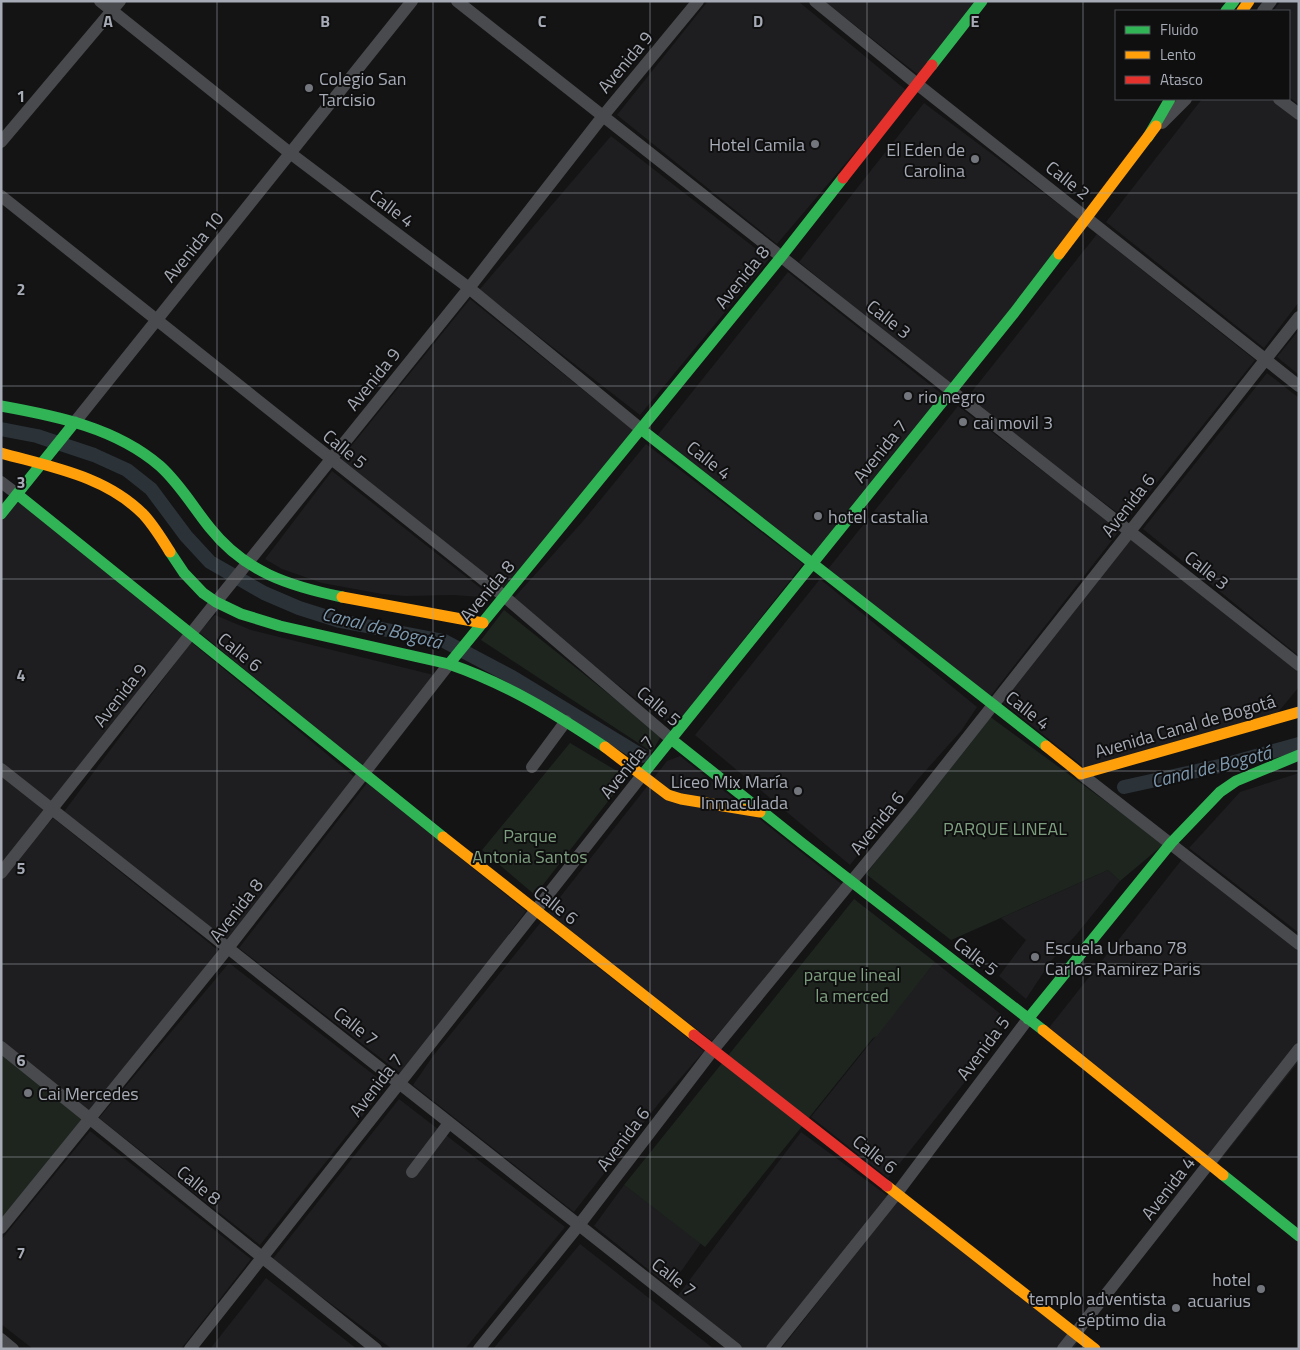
<svg xmlns="http://www.w3.org/2000/svg" width="1300" height="1350" viewBox="0 0 1300 1350" font-family="'Titillium Web',sans-serif">
  <style>
    .built { fill: #1e1e20 }
    .green { fill: #1e251f }
    .lines { fill: none; stroke-linecap: round; stroke-linejoin: round }
    .canal { stroke: #2b3339; stroke-width: 14 }
    .street { stroke: #494a4d; stroke-width: 12 }
    .fast { stroke: #30b455; stroke-width: 11 }
    .slow { stroke: #ff9f0a; stroke-width: 11 }
    .jam { stroke: #e5322d; stroke-width: 11 }
    .grid { fill: none; stroke: #a6abb5; stroke-width: 1; stroke-opacity: 0.55 }
    .poi-dot { fill: #73767d; stroke: #0f0f10; stroke-width: 2 }
    .labels { text-anchor: middle; dominant-baseline: central; stroke-width: 4; stroke-linejoin: round; paint-order: stroke }
    .street-label { font-size: 18px; fill: #a6abb5; stroke: #0f0f10 }
    .poi-label { font-size: 18px; fill: #a6abb5; stroke: #0f0f10; text-anchor: start }
    .park-label { font-size: 18px; fill: #7e9f7f; stroke: #0f0f10 }
    .water-label { font-size: 19px; font-style: italic; fill: #7e99ae; stroke: #0f0f10 }
    .grid-label { font-size: 16px; text-anchor: middle; font-weight: bold; fill: #a6abb5; stroke: #0f0f10; stroke-width: 4; stroke-linejoin: round; paint-order: stroke }
  </style>
  <rect width="100%" height="100%" fill="#141415"/>
  <path class="built" d="M 708,1 L 798,1 L 907,91 L 777,244 L 617,115 Z
    M 824,1 L 985,1 L 921,77 Z
    M 1281,1 L 1299,1 L 1299,105 L 1289,97 L 1289,11 L 1273,11 Z
    M 1202,99 L 1272,99 L 1299,120 L 1299,302 L 1264,348 L 1106,222 Z
    M 924,103 L 1084,223 L 955,389 L 799,262 Z
    M 611,136 L 769,259 L 640,415 L 479,290 Z
    M 1097,234 L 1255,360 L 1127,520 L 966,399 Z
    M 788,272 L 948,399 L 819,561 L 657,436 Z
    M 470,299 L 633,430 L 501,592 L 340,460 Z
    M 1299,330 L 1299,375 L 1277,357 Z
    M 1267,373 L 1299,398 L 1299,656 L 1143,529 Z
    M 958,406 L 1120,530 L 989,698 L 828,569 Z
    M 646,444 L 803,564 L 674,728 L 610,679 L 513,599 L 584,520 Z
    M 332,471 L 493,598 L 454,595 L 405,596 L 382,594 L 322,583 L 282,569 L 265,559 Z
    M 18,500 L 183,635 L 52,805 L 1,764 L 1,522 Z
    M 1129,531 L 1133,541 L 1299,671 L 1299,687 L 1274,717 L 1085,768 L 1001,701 Z
    M 820,579 L 977,707 L 961,731 L 919,778 L 850,865 L 695,735 Z
    M 215,615 L 251,630 L 438,676 L 365,769 L 199,632 Z
    M 191,642 L 357,779 L 227,943 L 63,813 Z
    M 680,756 L 844,886 L 712,1041 L 546,915 L 667,761 Z
    M 1299,773 L 1299,933 L 1189,848 L 1240,792 Z
    M 1,776 L 46,812 L 1,868 Z
    M 367,783 L 526,911 L 472,984 L 401,1074 L 239,948 Z
    M 53,818 L 219,951 L 91,1113 L 1,1044 L 1,879 Z
    M 1183,858 L 1299,951 L 1299,1061 L 1217,1164 L 1048,1029 Z
    M 1108,870 L 1120,881 L 1076,935 L 1051,961 L 1026,999 L 999,976 L 1026,940 L 1001,918 Z
    M 541,922 L 704,1051 L 659,1103 L 574,1212 L 413,1085 L 433,1056 Z
    M 935,962 L 1007,1019 L 977,1058 L 976,1068 L 888,1178 L 811,1117 Z
    M 229,963 L 387,1085 L 260,1245 L 99,1118 Z
    M 399,1099 L 565,1227 L 465,1349 L 392,1349 L 272,1260 Z
    M 90,1131 L 251,1259 L 181,1349 L 33,1349 L 1,1324 L 1,1240 Z
    M 801,1132 L 889,1197 L 767,1349 L 742,1349 L 676,1298 Z
    M 624,1185 L 701,1243 L 670,1287 L 594,1226 Z
    M 898,1200 L 1080,1340 L 1073,1349 L 781,1349 Z
    M 580,1244 L 714,1349 L 493,1349 Z
    M 266,1278 L 357,1349 L 210,1349 Z"/>
  <path class="green" d="M 504,610 L 661,736 L 652,752 L 481,640 Z
    M 989,716 L 1164,844 L 1120,881 L 1108,870 L 951,940 L 866,874 Z
    M 570,743 L 627,777 L 535,895 L 482,850 Z
    M 854,899 L 935,962 L 877,1036 L 873,1038 L 705,1247 L 624,1185 Z
    M 1,1054 L 84,1119 L 1,1225 Z"/>
  <g class="lines">
    <path class="canal" d="M 1,429 L 37,436 L 94,455 L 127,470 L 151,489 L 186,536 L 210,562 L 264,593 L 299,608 L 340,621 L 444,641 L 512,677 L 642,756
      M 1124,787 L 1224,765 L 1299,744"/>
    <path class="street" d="M 100,1 L 290,153 L 469,288 L 642,430
      M 457,1 L 1299,665
      M 815,1 L 917,84 L 1299,386
      M 1263,11 L 1271,1
      M 1279,99 L 1299,114
      M 1162,123 L 1186,99
      M 1,142 L 120,1
      M 1,196 L 505,597 L 671,739
      M 75,422 L 412,1
      M 1,482 L 17,494
      M 532,767 L 566,721
      M 1,769 L 736,1349
      M 1081,774 L 1299,944
      M 1,873 L 216,602 L 469,288 L 603,116 L 698,1
      M 1,1047 L 376,1349
      M 412,1172 L 449,1123
      M 1,1228 L 228,948 L 449,664
      M 1,1339 L 13,1349
      M 190,1349 L 643,774
      M 479,1349 L 579,1225 L 713,1050 L 911,809 L 1299,317
      M 772,1349 L 897,1193 L 1028,1019
      M 1063,1349 L 1299,1049"/>
    <path class="fast" d="M 1226,11 L 1234,1
      M 932,65 L 982,1
      M 1148,137 L 1170,99
      M 1,406 C 57,416 116,428 160,466 C 180,484 193,507 210,528 C 245,572 289,586 342,597
      M 642,430 L 1046,746
      M 17,494 L 443,837
      M 1,514 L 75,422
      M 170,552 L 184,573 L 203,593 L 216,602 L 241,614 L 280,626 L 449,664 C 507,684 554,713 605,747
      M 449,664 L 781,257 L 843,178
      M 671,739 L 803,844 L 1043,1030
      M 643,774 L 1014,313 L 1059,254
      M 1028,1019 L 1171,843 L 1220,792 L 1236,781 L 1299,755
      M 1223,1175 L 1299,1236"/>
    <path class="slow" d="M 1242,11 L 1249,1
      M 1059,254 L 1156,126
      M 1,453 C 51,467 106,476 144,515 C 154,526 162,539 170,552
      M 342,597 L 483,623
      M 1046,746 L 1081,774 L 1299,712
      M 605,747 L 668,795 L 681,799 L 760,812
      M 443,837 L 694,1035
      M 1043,1030 L 1223,1175
      M 887,1186 L 1095,1349"/>
    <path class="jam" d="M 843,178 L 932,65
      M 694,1035 L 887,1186"/>
  </g>
  <path class="grid" d="M 217,1 L 217,1349M 433,1 L 433,1349M 650,1 L 650,1349M 867,1 L 867,1349M 1083,1 L 1083,1349M 1,193 L 1299,193M 1,386 L 1299,386M 1,579 L 1299,579M 1,771 L 1299,771M 1,964 L 1299,964M 1,1157 L 1299,1157"/>
  <g class="poi-dot">
    <circle cx="309" cy="88" r="5"/>
    <circle cx="815" cy="144" r="5"/>
    <circle cx="975" cy="159" r="5"/>
    <circle cx="908" cy="396" r="5"/>
    <circle cx="963" cy="422" r="5"/>
    <circle cx="818" cy="516" r="5"/>
    <circle cx="798" cy="791" r="5"/>
    <circle cx="1035" cy="957" r="5"/>
    <circle cx="28" cy="1093" r="5"/>
    <circle cx="1261" cy="1289" r="5"/>
    <circle cx="1176" cy="1308" r="5"/>
  </g>
  <g class="labels">
    <g class="street-label">
      <text transform="translate(625 62) rotate(-50)">Avenida 9</text>
      <text transform="translate(1068 180) rotate(38)">Calle 2</text>
      <text transform="translate(392 208) rotate(37)">Calle 4</text>
      <text transform="translate(193 247) rotate(-51)">Avenida 10</text>
      <text transform="translate(742 277) rotate(-51)">Avenida 8</text>
      <text transform="translate(889 319) rotate(38)">Calle 3</text>
      <text transform="translate(373 379) rotate(-51)">Avenida 9</text>
      <text transform="translate(345 449) rotate(39)">Calle 5</text>
      <text transform="translate(880 451) rotate(-51)">Avenida 7</text>
      <text transform="translate(709 460) rotate(38)">Calle 4</text>
      <text transform="translate(1128 505) rotate(-52)">Avenida 6</text>
      <text transform="translate(1207 570) rotate(38)">Calle 3</text>
      <text transform="translate(487 591) rotate(-50)">Avenida 8</text>
      <text transform="translate(240 652) rotate(39)">Calle 6</text>
      <text transform="translate(120 695) rotate(-52)">Avenida 9</text>
      <text transform="translate(659 706) rotate(40)">Calle 5</text>
      <text transform="translate(1028 710) rotate(38)">Calle 4</text>
      <text transform="translate(1185 726) rotate(-16)">Avenida Canal de Bogotá</text>
      <text transform="translate(627 767) rotate(-51)">Avenida 7</text>
      <text transform="translate(877 823) rotate(-51)">Avenida 6</text>
      <text transform="translate(556 905) rotate(38)">Calle 6</text>
      <text transform="translate(236 910) rotate(-52)">Avenida 8</text>
      <text transform="translate(976 956) rotate(38)">Calle 5</text>
      <text transform="translate(356 1026) rotate(38)">Calle 7</text>
      <text transform="translate(983 1048) rotate(-53)">Avenida 5</text>
      <text transform="translate(376 1085) rotate(-52)">Avenida 7</text>
      <text transform="translate(623 1139) rotate(-53)">Avenida 6</text>
      <text transform="translate(875 1154) rotate(38)">Calle 6</text>
      <text transform="translate(199 1185) rotate(39)">Calle 8</text>
      <text transform="translate(1168 1188) rotate(-52)">Avenida 4</text>
      <text transform="translate(674 1277) rotate(38)">Calle 7</text>
    </g>
    <g class="poi-label">
      <text x="319" y="78">Colegio San<tspan x="319" dy="21">Tarcisio</tspan></text>
      <text x="805" y="144" text-anchor="end">Hotel Camila</text>
      <text x="965" y="149" text-anchor="end">El Eden de<tspan x="965" dy="21">Carolina</tspan></text>
      <text x="918" y="396">rio negro</text>
      <text x="973" y="422">cai movil 3</text>
      <text x="828" y="516">hotel castalia</text>
      <text x="788" y="781" text-anchor="end">Liceo Mix María<tspan x="788" dy="21">Inmaculada</tspan></text>
      <text x="1045" y="947">Escuela Urbano 78<tspan x="1045" dy="21">Carlos Ramirez Paris</tspan></text>
      <text x="38" y="1093">Cai Mercedes</text>
      <text x="1251" y="1279" text-anchor="end">hotel<tspan x="1251" dy="21">acuarius</tspan></text>
      <text x="1166" y="1298" text-anchor="end">templo adventista<tspan x="1166" dy="21">séptimo dia</tspan></text>
    </g>
    <g class="park-label">
      <text x="1005" y="828">PARQUE LINEAL</text>
      <text x="530" y="835">Parque<tspan x="530" dy="21">Antonia Santos</tspan></text>
      <text x="852" y="974">parque lineal<tspan x="852" dy="21">la merced</tspan></text>
    </g>
    <g class="water-label">
      <text transform="translate(382 627) rotate(14)">Canal de Bogotá</text>
      <text transform="translate(1211 766) rotate(-14)">Canal de Bogotá</text>
    </g>
  </g>
  <g class="grid-label">
    <text x="108" y="27">A</text>
    <text x="325" y="27">B</text>
    <text x="542" y="27">C</text>
    <text x="758" y="27">D</text>
    <text x="975" y="27">E</text>
    <text x="21" y="102">1</text>
    <text x="21" y="295">2</text>
    <text x="21" y="488">3</text>
    <text x="21" y="681">4</text>
    <text x="21" y="874">5</text>
    <text x="21" y="1066">6</text>
    <text x="21" y="1259">7</text>
  </g>
  <rect width="1300" height="1350" fill="none" stroke="#a6abb5" stroke-width="5"/>
  <rect x="1115" y="10" width="175" height="90" fill="#0f0f10" stroke="#4b4d52"/>
  <rect x="1125" y="26" width="25" height="8" fill="#30b455" stroke="#4b4d52"/>
  <text x="1160" y="35" font-size="15" fill="#a6abb5">Fluido</text>
  <rect x="1125" y="51" width="25" height="8" fill="#ff9f0a" stroke="#4b4d52"/>
  <text x="1160" y="60" font-size="15" fill="#a6abb5">Lento</text>
  <rect x="1125" y="76" width="25" height="8" fill="#e5322d" stroke="#4b4d52"/>
  <text x="1160" y="85" font-size="15" fill="#a6abb5">Atasco</text>
</svg>
